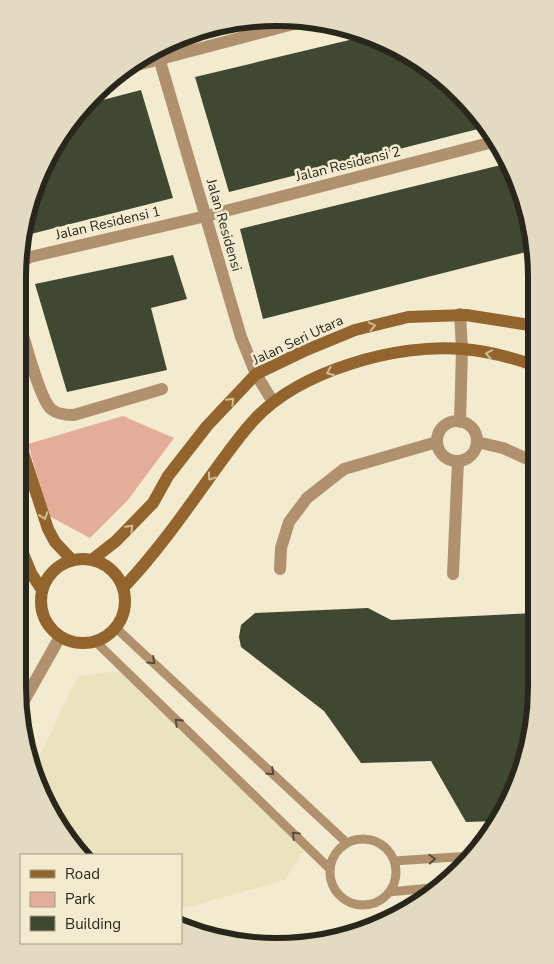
<svg xmlns="http://www.w3.org/2000/svg" width="554" height="964" viewBox="0 0 554 964" font-family="'Nunito Sans',sans-serif">
  <style>
    .built { fill: #ebe2be }
    .green { fill: #e3ad9a }
    .building { fill: #414831 }
    .lines { fill: none; stroke-linecap: round; stroke-linejoin: round }
    .lane { stroke: #b1906e; stroke-width: 9 }
    .street { stroke: #b1906e; stroke-width: 12 }
    .secondary { stroke: #93642d; stroke-width: 12 }
    .oneway { stroke: #d1bc96 }
    .oneway2 { stroke: #594c39 }
    .labels { text-anchor: middle; dominant-baseline: central; stroke-width: 5; stroke-linejoin: round; paint-order: stroke }
    .street-label { font-size: 14px; fill: #29271c; stroke: #f3ebcf }
    .rim { fill: none; stroke: #29271c; stroke-width: 6 }
  </style>
  <rect width="100%" height="100%" fill="#f3ebcf"/>
  <path class="built" d="M 130,670 L 307,845 L 285,880 L 181,909 L 181,855 L 82,855 L 71,845 L 32,771 L 78,676 Z"/>
  <path class="green" d="M 123,416 L 174,438 L 127,501 L 90,538 L 49,516 L 28,444 Z"/>
  <path class="building" d="M 362,37 L 421,61 L 461,94 L 486,127 L 229,192 L 195,77 Z
    M 141,90 L 173,198 L 23,236 L 31,194 L 61,133 L 91,103 Z
    M 509,163 L 523,194 L 534,250 L 263,319 L 240,229 Z
    M 173,255 L 187,299 L 151,308 L 167,370 L 67,392 L 35,284 Z
    M 368,608 L 391,620 L 536,613 L 536,704 L 523,771 L 498,821 L 466,822 L 431,761 L 361,763 L 324,711 L 241,647 L 239,637 L 241,625 L 255,613 Z"/>
  <g class="lines">
    <path class="lane" d="M 116,628 L 347,843
      M 96,642 L 330,869
      M330 872a33 33 0 1 1 66 0a33 33 0 1 1-66 0Z
      M 394,861 L 471,856
      M 389,892 L 441,887"/>
    <path class="street" d="M 157,51 L 241,337 L 256,374 L 273,402
      M 126,68 L 301,22
      M 18,264 L 30,257 L 206,216 L 497,141
      M 18,318 C 24,337 39,398 51,409 C 57,414 66,415 74,415 L 162,389
      M437 441a20 20 0 1 1 40 0a20 20 0 1 1-40 0Z
      M 460,422 L 462,349 L 460,314
      M 477,442 L 503,448 L 536,463
      M 280,569 L 281,548 L 289,522 L 307,498 L 344,469 L 437,442
      M 453,574 L 458,461
      M 21,706 L 60,637"/>
    <path class="secondary" d="M 18,437 L 48,529 L 55,542 L 72,560
      M 18,541 L 31,573 L 42,590
      M41 601a42 42 0 1 1 84 0a42 42 0 1 1-84 0Z
      M 93,559 L 116,541 L 153,503 L 168,476 L 207,426 L 256,374 L 304,351 L 355,330 L 408,317 L 466,315 L 536,326
      M 124,587 C 156,553 183,515 210,477 C 224,458 238,437 254,420 C 299,371 397,343 463,349 C 486,351 514,358 536,366"/>
  </g>
  <defs><path id="oneway-chevron" d="M-2-3.5L2.5 0L-2 3.5" fill="none" stroke-width="1.6" stroke-linecap="round" stroke-linejoin="round" transform="scale(1.25)"/></defs>
  <g class="oneway">
    <use href="#oneway-chevron" transform="translate(372 326) rotate(-13)"/>
    <use href="#oneway-chevron" transform="translate(489 354) rotate(-169)"/>
    <use href="#oneway-chevron" transform="translate(330 372) rotate(157)"/>
    <use href="#oneway-chevron" transform="translate(231 401) rotate(-46)"/>
    <use href="#oneway-chevron" transform="translate(211 477) rotate(126)"/>
    <use href="#oneway-chevron" transform="translate(44 516) rotate(71)"/>
    <use href="#oneway-chevron" transform="translate(130 528) rotate(-45)"/>
  </g>
  <g class="oneway2">
    <use href="#oneway-chevron" transform="translate(152 661) rotate(43)"/>
    <use href="#oneway-chevron" transform="translate(178 722) rotate(-136)"/>
    <use href="#oneway-chevron" transform="translate(271 772) rotate(43)"/>
    <use href="#oneway-chevron" transform="translate(295 835) rotate(-136)"/>
    <use href="#oneway-chevron" transform="translate(432 859) rotate(-3)"/>
  </g>
  <g class="labels">
    <g class="street-label">
      <text transform="translate(348 164) rotate(-14)">Jalan Residensi 2</text>
      <text transform="translate(108 223) rotate(-13)">Jalan Residensi 1</text>
      <text transform="translate(224 225) rotate(74)">Jalan Residensi</text>
      <text transform="translate(298 340) rotate(-25)">Jalan Seri Utara</text>
    </g>
  </g>
  <path d="M0 0H554V964H0ZM277 26H277A251 251 0 0 1 528 277V687A251 251 0 0 1 277 938H277A251 251 0 0 1 26 687V277A251 251 0 0 1 277 26Z" fill="#e3dbc1" fill-rule="evenodd"/>
  <path class="rim" d="M277 26H277A251 251 0 0 1 528 277V687A251 251 0 0 1 277 938H277A251 251 0 0 1 26 687V277A251 251 0 0 1 277 26Z"/>
  <rect x="20" y="854" width="162" height="90" fill="#f3ebcf" stroke="#a29d87"/>
  <rect x="30" y="870" width="25" height="8" fill="#93642d" stroke="#a29d87"/>
  <text x="65" y="879" font-size="15" fill="#29271c">Road</text>
  <rect x="30" y="892" width="25" height="15" fill="#e3ad9a" stroke="#a29d87"/>
  <text x="65" y="904" font-size="15" fill="#29271c">Park</text>
  <rect x="30" y="916" width="25" height="15" fill="#414831" stroke="#a29d87"/>
  <text x="65" y="929" font-size="15" fill="#29271c">Building</text>
</svg>
